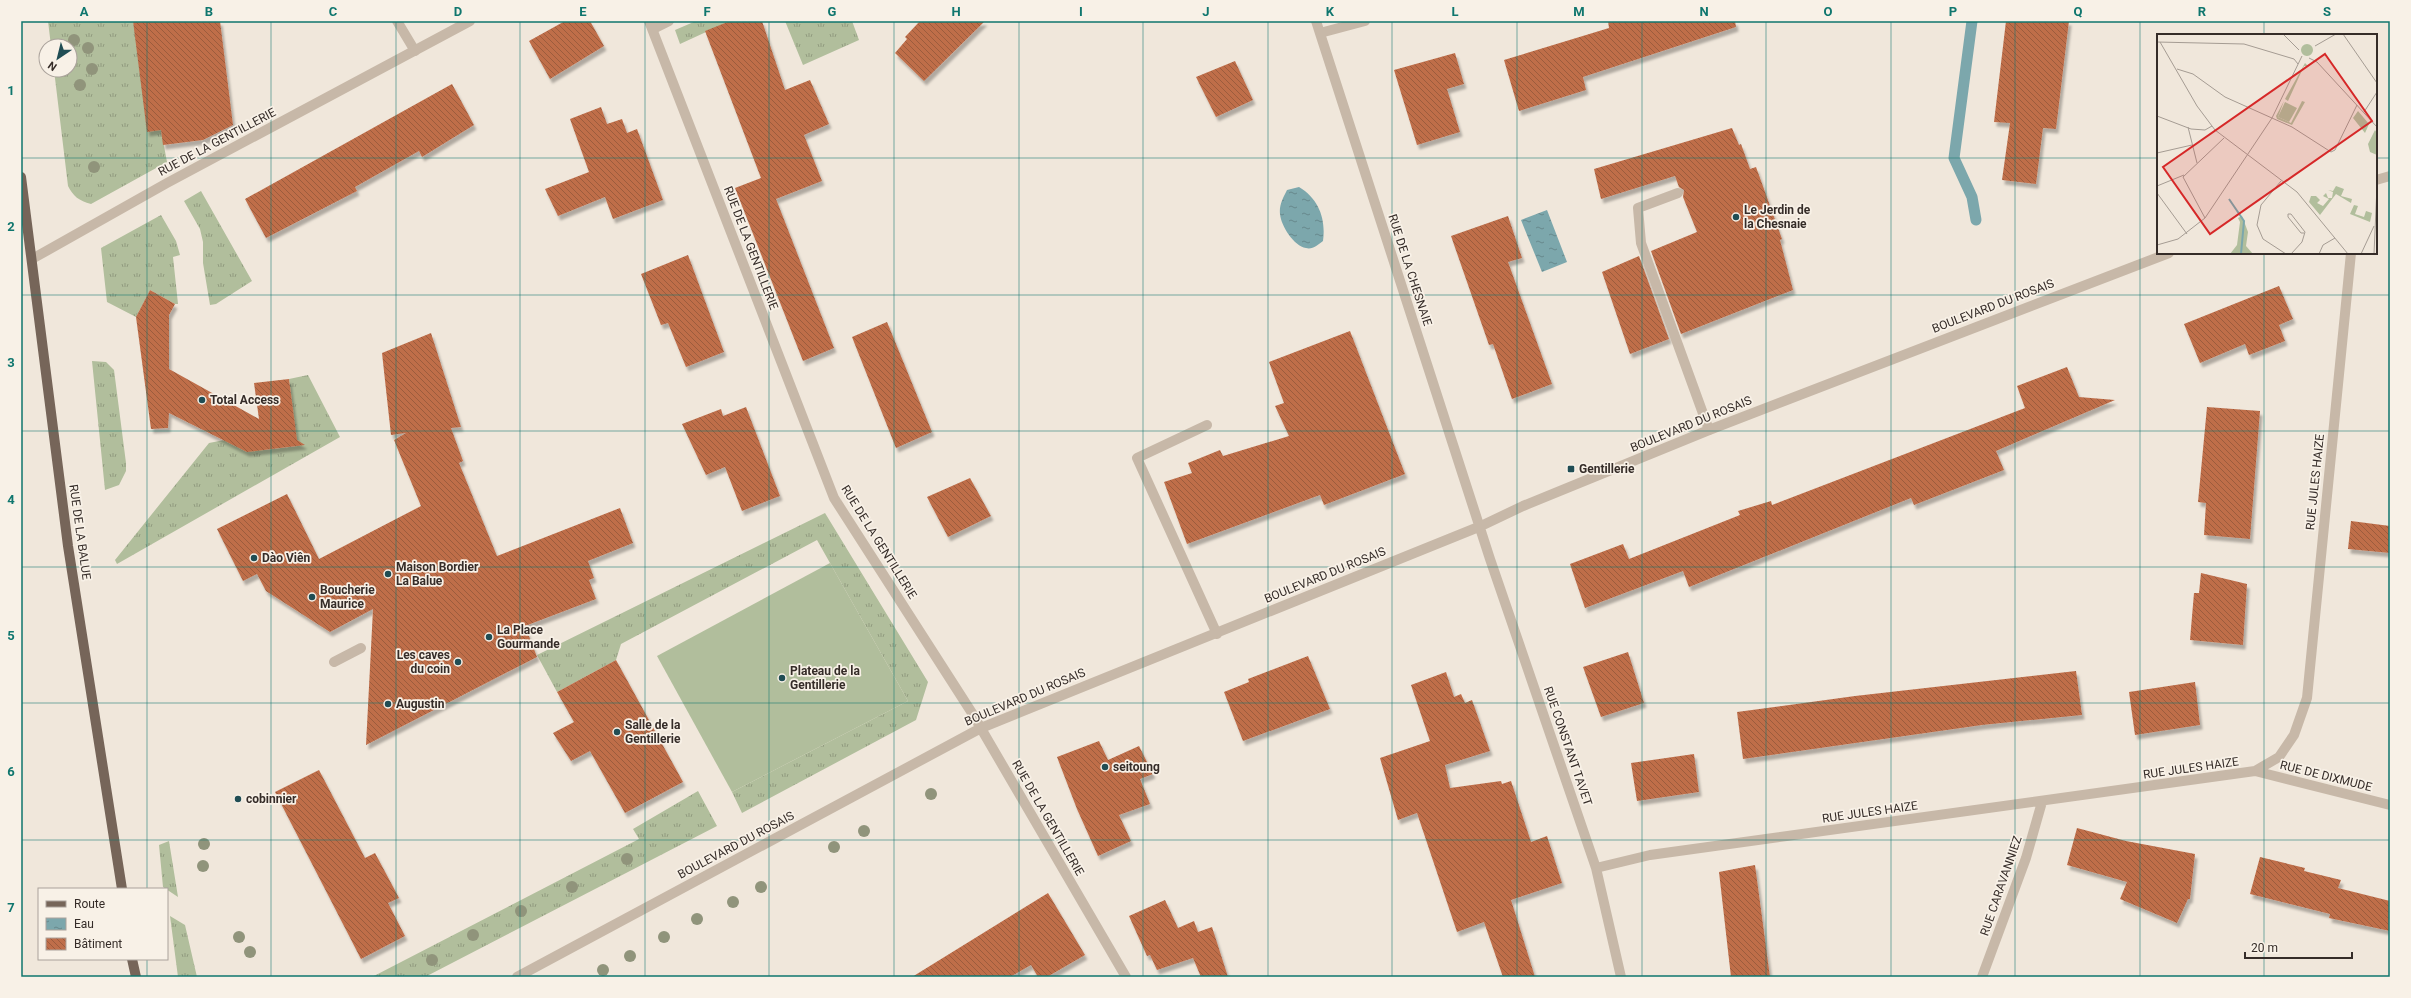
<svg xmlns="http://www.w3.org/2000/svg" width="2411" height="998" viewBox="0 0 2411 998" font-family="Roboto,sans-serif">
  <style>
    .grass { fill: url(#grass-tufts) }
    .garden { fill: #b1be9c }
    .water { fill: url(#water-ripples) }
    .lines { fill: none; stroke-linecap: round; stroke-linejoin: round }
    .stream { stroke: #7ca7ac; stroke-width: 11 }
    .building { fill: url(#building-back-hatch); filter: url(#shadow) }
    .lane { stroke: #c7b8a8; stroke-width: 10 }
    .street { stroke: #c7b8a8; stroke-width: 10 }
    .primary { stroke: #766559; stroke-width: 10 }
    .tree { fill: #90947b }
    .grid { fill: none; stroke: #0f766e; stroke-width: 1; stroke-opacity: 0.55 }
    .poi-dot { fill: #204d54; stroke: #f8f1e7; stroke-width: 1.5 }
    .labels { text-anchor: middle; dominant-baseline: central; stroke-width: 3.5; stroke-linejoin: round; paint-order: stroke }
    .street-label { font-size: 12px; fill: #352c28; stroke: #f8f1e7 }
    .poi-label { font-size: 12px; font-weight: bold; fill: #352c28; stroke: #f8f1e7; text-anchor: start }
    .inset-river { fill: none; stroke: #7ca7ac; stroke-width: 2 }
    .inset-road { fill: none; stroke: #a59c93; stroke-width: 1 }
    .view { fill: #d62828; fill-opacity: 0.15; stroke: #d62828; stroke-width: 2 }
    .inset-edge { fill: none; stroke: #352c28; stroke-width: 2 }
    .neatline { fill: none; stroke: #0f766e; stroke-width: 1.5 }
    .grid-label { font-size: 13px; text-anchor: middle; font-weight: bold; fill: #0f766e }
  </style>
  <defs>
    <pattern id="grass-tufts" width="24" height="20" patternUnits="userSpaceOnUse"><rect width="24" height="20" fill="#b1be9c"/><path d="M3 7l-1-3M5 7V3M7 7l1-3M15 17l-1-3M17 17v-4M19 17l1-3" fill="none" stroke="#919b7f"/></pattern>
    <pattern id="water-ripples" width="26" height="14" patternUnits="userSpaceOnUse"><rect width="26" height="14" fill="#7ca7ac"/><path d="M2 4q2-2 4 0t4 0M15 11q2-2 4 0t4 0" fill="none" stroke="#66888c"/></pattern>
    <pattern id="building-back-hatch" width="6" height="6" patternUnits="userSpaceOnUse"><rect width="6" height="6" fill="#bf6e4a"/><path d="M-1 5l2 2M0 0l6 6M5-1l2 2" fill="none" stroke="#9c5b3e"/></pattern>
    <filter id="shadow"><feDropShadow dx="2.5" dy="4.5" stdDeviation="1" flood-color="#0004"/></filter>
  </defs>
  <rect width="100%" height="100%" fill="#f0e7db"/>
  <path class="grass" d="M 48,21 L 133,21 L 161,130 L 167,162 L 91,204 C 79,201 73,196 68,186 L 54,70 L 70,70 L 70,46 L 51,46 Z
    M 696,21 L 730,21 L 680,44 L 675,30 Z
    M 785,21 L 852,21 L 859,40 L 803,65 Z
    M 201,191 L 252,281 L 216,304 L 210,305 L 203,263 L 203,242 L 200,229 L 184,201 Z
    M 161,215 L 176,241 L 180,255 L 173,257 L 178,304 L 175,304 L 150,290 L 136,317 L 107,302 L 101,248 Z
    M 92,361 L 106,362 L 114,370 L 126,463 L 126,471 L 119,485 L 105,490 Z
    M 308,375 L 340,437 L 117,564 L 115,560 L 209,443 L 260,433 L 263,450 L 297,446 L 289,379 Z
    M 825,513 L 928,682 L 916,720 L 742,813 L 732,792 L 908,701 L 817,540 L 621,644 L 616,660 L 557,692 L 537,655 Z
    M 698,791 L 717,826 L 425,977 L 372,977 L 639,839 L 633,829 Z
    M 169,841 L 178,897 L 163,887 L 159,845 Z
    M 170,916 L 185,925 L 197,977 L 178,977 Z"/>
  <path class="garden" d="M 830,563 L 908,701 L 732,792 L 657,656 Z"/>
  <path class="water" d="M 1299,187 C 1319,199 1326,219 1323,241 C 1318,245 1312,250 1306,248 C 1294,246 1281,226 1280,214 C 1279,205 1283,198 1287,190 Z
    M 1547,210 L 1567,262 L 1542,272 L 1521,220 Z"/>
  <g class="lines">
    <path class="stream" d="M 1972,21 L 1954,158 L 1972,197 L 1976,220"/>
  </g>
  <path class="building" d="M 133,21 L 220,21 L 233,125 L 203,140 L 163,145 L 161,130 L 147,132 Z
    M 565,21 L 590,21 L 604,46 L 550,79 L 529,41 Z
    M 730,21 L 762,21 L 785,90 L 810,80 L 829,124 L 804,135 L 822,181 L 776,199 L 834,348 L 803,361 L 735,188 L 761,178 L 705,31 Z
    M 920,21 L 985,21 L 924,81 L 895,53 L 907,39 L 905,37 Z
    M 1608,21 L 1735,21 L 1736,27 L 1583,77 L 1586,90 L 1519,111 L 1504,60 L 1609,28 Z
    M 2006,21 L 2069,21 L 2056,129 L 2043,128 L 2036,184 L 2002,180 L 2010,123 L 1994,122 Z
    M 1455,53 L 1464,84 L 1447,89 L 1460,132 L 1417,145 L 1394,70 Z
    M 1235,61 L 1253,100 L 1216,117 L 1196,77 Z
    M 452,84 L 474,125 L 422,157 L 419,151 L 355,187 L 357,191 L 266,238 L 245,199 Z
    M 601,107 L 607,124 L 622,119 L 627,133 L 637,129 L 663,200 L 613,219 L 605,197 L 558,216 L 545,189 L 589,172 L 570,119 Z
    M 1732,128 L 1739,145 L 1741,144 L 1750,169 L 1756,167 L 1782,239 L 1780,240 L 1793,290 L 1681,334 L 1651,251 L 1697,232 L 1683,197 L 1684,190 L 1679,187 L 1675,176 L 1601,199 L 1594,169 Z
    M 1508,216 L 1522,258 L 1508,262 L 1552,384 L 1512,399 L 1493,344 L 1489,345 L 1451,236 Z
    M 688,255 L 724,352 L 686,367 L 668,323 L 661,325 L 641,274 Z
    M 1639,256 L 1669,339 L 1630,354 L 1602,272 Z
    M 2279,286 L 2293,319 L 2279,325 L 2285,341 L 2249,355 L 2245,344 L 2200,363 L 2184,324 Z
    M 150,290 L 175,304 L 169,315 L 169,369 L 259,419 L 254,383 L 289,379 L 297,440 L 305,445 L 247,452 L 169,413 L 168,428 L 151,429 L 136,317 Z
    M 887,322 L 932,432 L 896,448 L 852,337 Z
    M 1350,331 L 1405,474 L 1324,505 L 1320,495 L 1187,544 L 1164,482 L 1192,473 L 1188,463 L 1220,450 L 1223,456 L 1289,436 L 1275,406 L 1284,403 L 1269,362 Z
    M 431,333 L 461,427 L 451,428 L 463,461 L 459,463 L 497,556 L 620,508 L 633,543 L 588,561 L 594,578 L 589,580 L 596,599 L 525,626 L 537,657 L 366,745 L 373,609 L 330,632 L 266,591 L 257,574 L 243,581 L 217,529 L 287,494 L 319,559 L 421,506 L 394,440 L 406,433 L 391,435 L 382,353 Z
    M 2067,367 L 2079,397 L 2115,400 L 1996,451 L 2004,470 L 1914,505 L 1911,498 L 1689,587 L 1683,571 L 1585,608 L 1570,564 L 1623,544 L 1629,559 L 1740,515 L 1738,511 L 1771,501 L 1772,505 L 2025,408 L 2017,386 Z
    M 746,407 L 780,496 L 742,511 L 725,467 L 706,475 L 682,424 L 721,409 L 723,416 Z
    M 2207,407 L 2260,411 L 2250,539 L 2204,535 L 2206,503 L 2198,502 Z
    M 970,478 L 991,516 L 948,537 L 927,497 Z
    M 2351,521 L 2390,526 L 2390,553 L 2348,549 Z
    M 2201,573 L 2247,584 L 2243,645 L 2190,640 L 2194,593 L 2199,593 Z
    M 1628,652 L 1644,703 L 1601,717 L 1583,667 Z
    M 1308,656 L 1330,709 L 1243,741 L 1224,692 L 1249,682 L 1248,679 Z
    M 616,660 L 683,782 L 625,813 L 590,751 L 571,761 L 553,733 L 574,722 L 557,692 Z
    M 2076,671 L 2082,715 L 1982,725 L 1743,759 L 1737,712 L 1855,696 Z
    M 1446,672 L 1454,697 L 1461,694 L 1465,703 L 1472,700 L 1490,751 L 1445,765 L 1450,788 L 1501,781 L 1502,784 L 1511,781 L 1531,842 L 1547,836 L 1562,883 L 1511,900 L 1535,977 L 1503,977 L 1484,922 L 1457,932 L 1417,813 L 1398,820 L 1380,758 L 1430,741 L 1411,685 Z
    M 2195,682 L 2200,725 L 2135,735 L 2129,692 Z
    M 1099,741 L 1108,760 L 1139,746 L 1153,774 L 1140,779 L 1150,804 L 1119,815 L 1131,841 L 1098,856 L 1077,809 L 1057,757 Z
    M 1694,754 L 1699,792 L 1637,801 L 1631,763 Z
    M 319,770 L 365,858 L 375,853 L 399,898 L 388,903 L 405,936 L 361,959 L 275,792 Z
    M 2077,828 L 2126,841 L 2195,854 L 2190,899 L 2188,899 L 2177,923 L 2120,899 L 2127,882 L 2067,865 Z
    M 2260,857 L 2305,868 L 2304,871 L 2341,880 L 2338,888 L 2390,901 L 2390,931 L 2329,918 L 2330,914 L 2250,894 Z
    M 1755,865 L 1770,977 L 1731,977 L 1719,872 Z
    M 1048,893 L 1085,955 L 1047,977 L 1038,977 L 1031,965 L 1010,977 L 912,977 Z
    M 1165,900 L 1178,928 L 1194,921 L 1198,932 L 1212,927 L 1228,977 L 1201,977 L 1193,958 L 1157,970 L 1150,955 L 1147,956 L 1129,916 Z"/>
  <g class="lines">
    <path class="lane" d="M 397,21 L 415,51
      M 653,29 L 669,21
      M 1678,193 L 1638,208 L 1641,243 L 1709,430
      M 1207,425 L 1137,458 L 1217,634
      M 334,662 L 361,648"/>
    <path class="street" d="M 649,21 L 834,498 L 972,713 L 1126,977
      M 1316,21 L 1490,559 L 1596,868 L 1621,977
      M 1320,33 L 1365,21
      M 2376,180 L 2390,176
      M 32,259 L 167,183 L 470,21
      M 2255,771 L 2390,805
      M 1596,868 L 1650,855 L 2255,771 L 2279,757 L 2294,735 L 2307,698 L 2351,253
      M 517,977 L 981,728 L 1481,526 L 1523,506 L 1709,430 L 2169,253
      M 1982,977 L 2026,858 L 2042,802"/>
    <path class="primary" d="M 21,177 L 68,546 L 122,889
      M 132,959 L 136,977"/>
  </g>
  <g class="tree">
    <circle cx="74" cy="40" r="6"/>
    <circle cx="88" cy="48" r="6"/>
    <circle cx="92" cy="69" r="6"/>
    <circle cx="80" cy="85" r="6"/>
    <circle cx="94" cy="167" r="6"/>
    <circle cx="931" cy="794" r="6"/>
    <circle cx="864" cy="831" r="6"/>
    <circle cx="204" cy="844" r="6"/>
    <circle cx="834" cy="847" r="6"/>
    <circle cx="627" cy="859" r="6"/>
    <circle cx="203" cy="866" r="6"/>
    <circle cx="572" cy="887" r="6"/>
    <circle cx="761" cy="887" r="6"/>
    <circle cx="733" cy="902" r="6"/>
    <circle cx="521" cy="911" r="6"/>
    <circle cx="697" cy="919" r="6"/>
    <circle cx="473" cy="935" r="6"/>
    <circle cx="239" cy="937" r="6"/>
    <circle cx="664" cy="937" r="6"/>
    <circle cx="250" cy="952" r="6"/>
    <circle cx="630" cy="956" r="6"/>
    <circle cx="432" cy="960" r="6"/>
    <circle cx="603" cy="970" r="6"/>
  </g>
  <path class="grid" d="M 147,21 L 147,889M 271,21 L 271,977M 396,21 L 396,977M 520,21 L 520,977M 645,21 L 645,977M 769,21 L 769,977M 894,21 L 894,977M 1019,21 L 1019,977M 1143,21 L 1143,977M 1268,21 L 1268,977M 1392,21 L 1392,977M 1517,21 L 1517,977M 1642,21 L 1642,977M 1766,21 L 1766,977M 1891,21 L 1891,977M 2015,21 L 2015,977M 2140,21 L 2140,977M 2264,21 L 2264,35M 21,158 L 2158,158M 2376,158 L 2390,158M 2264,253 L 2264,977M 21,295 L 2390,295M 21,431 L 2390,431M 21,567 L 2390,567M 21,703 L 2390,703M 21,840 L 2390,840M 147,959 L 147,977"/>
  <g class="poi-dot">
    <circle cx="1736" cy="217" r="4"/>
    <circle cx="202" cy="400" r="4"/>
    <rect x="1567" y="465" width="8" height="8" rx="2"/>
    <circle cx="254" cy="558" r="4"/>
    <circle cx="388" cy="574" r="4"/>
    <circle cx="312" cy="597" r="4"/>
    <circle cx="489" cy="637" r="4"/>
    <circle cx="458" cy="662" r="4"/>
    <circle cx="782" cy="678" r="4"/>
    <circle cx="388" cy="704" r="4"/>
    <circle cx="617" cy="732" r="4"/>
    <circle cx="1105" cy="767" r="4"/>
    <circle cx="238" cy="799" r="4"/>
  </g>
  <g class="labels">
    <g class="street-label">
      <text transform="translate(217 142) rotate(-28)">RUE DE LA GENTILLERIE</text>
      <text transform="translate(751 248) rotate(69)">RUE DE LA GENTILLERIE</text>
      <text transform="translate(1410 270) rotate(72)">RUE DE LA CHESNAIE</text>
      <text transform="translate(1993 306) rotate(-21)">BOULEVARD DU ROSAIS</text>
      <text transform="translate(1691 424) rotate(-22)">BOULEVARD DU ROSAIS</text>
      <text transform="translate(2315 482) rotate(-84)">RUE JULES HAIZE</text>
      <text transform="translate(80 532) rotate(82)">RUE DE LA BALUE</text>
      <text transform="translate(879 542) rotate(58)">RUE DE LA GENTILLERIE</text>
      <text transform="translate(1325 575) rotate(-22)">BOULEVARD DU ROSAIS</text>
      <text transform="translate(1025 697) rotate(-23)">BOULEVARD DU ROSAIS</text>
      <text transform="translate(1568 746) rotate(71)">RUE CONSTANT TAVET</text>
      <text transform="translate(2191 768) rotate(-8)">RUE JULES HAIZE</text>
      <text transform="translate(2326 776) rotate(14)">RUE DE DIXMUDE</text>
      <text transform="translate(1870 812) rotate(-8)">RUE JULES HAIZE</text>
      <text transform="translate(1048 818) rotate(60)">RUE DE LA GENTILLERIE</text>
      <text transform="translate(736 845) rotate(-28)">BOULEVARD DU ROSAIS</text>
      <text transform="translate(2001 886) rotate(-71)">RUE CARAVANNIEZ</text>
    </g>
    <g class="poi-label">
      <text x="1744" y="210">Le Jerdin de<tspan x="1744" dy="14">la Chesnaie</tspan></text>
      <text x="210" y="400">Total Access</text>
      <text x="1579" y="469">Gentillerie</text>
      <text x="262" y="558">Dào Viên</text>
      <text x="396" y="567">Maison Bordier<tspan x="396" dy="14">La Balue</tspan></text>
      <text x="320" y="590">Boucherie<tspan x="320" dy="14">Maurice</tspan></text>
      <text x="497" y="630">La Place<tspan x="497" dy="14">Gourmande</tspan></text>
      <text x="450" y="655" text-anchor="end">Les caves<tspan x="450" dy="14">du coin</tspan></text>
      <text x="790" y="671">Plateau de la<tspan x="790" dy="14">Gentillerie</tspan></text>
      <text x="396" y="704">Augustin</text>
      <text x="625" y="725">Salle de la<tspan x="625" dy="14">Gentillerie</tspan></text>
      <text x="1113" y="767">seitoung</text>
      <text x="246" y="799">cobinnier</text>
    </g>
  </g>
  <g transform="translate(2157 34)">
    <rect width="220" height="220" fill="#f0e7db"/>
    <path d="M144 16a6 6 0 1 1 12 0a6 6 0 1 1-12 0ZM 148,29 L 151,32 L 147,32 L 131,67 L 128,65 ZM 127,67 L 121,83 L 134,89 L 145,67 L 148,68 L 135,91 L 120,85 L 119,82 ZM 201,77 L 212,90 L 208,99 L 196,84 ZM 218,96 L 220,99 L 220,121 L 213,118 L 211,110 ZM 179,152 L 187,155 L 184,162 L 195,165 L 194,169 L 179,160 L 163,181 L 152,168 L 154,162 L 159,162 L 163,166 L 160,169 L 166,172 L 172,165 L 166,162 L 169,159 L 171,164 L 175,164 L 176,158 L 171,156 L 176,157 ZM 197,171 L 201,172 L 198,180 L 207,183 L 209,177 L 215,179 L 213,188 L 193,180 Z" fill="#b1be9c"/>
    <path d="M 85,182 L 91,198 L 89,212 L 96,220 L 73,220 L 80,211 L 83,188 L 81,184 Z" fill="#b1be9c"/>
    <path d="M 128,68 L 140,74 L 132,88 L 121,83 Z" fill="#b1be9c"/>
    <path class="inset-river" d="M 72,165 L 87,187 L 84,220"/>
    <path class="inset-road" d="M 126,0 L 142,16M 186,0 L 220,49M 0,8 L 87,10 L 137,25 L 141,30M 3,8 L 40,72 L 58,96 L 140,158 L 191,220M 158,12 L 179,0M 152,24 L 160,28 L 220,93M 20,35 L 36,40 L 68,63 L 135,93 L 174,118 L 178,116 L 200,71M 207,78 L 220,58M 0,82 L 34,95 L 48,96 L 55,92M 31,93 L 40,129M 0,119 L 35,111M 124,147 L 104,171 L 100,191 L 106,205 L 129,220M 0,152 L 27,141M 0,159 L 30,200M 48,184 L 26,143 L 67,104M 0,211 L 21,205 L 48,184 L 115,84 L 145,22M 134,220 L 145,208 L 148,198 L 134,180 L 131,180 L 131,183 L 144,199 L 147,199M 162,220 L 166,211 L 178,204M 204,220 L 217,192M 217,220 L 220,152"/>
    <path class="view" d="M 168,20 L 215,87 L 53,200 L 6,133 Z"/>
    <rect width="220" height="220" class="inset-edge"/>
  </g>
  <rect width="2411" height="998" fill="none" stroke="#f8f1e7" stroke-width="44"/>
  <rect x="38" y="888" width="130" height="72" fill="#f8f1e7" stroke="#aaa29b"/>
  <rect x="46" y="901" width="20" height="6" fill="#766559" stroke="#aaa29b"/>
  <text x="74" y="908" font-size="12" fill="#352c28">Route</text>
  <rect x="46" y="918" width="20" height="12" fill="url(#water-ripples)" stroke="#aaa29b"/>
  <text x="74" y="928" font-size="12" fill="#352c28">Eau</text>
  <rect x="46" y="938" width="20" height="12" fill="url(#building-back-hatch)" stroke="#aaa29b"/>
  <text x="74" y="948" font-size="12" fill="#352c28">Bâtiment</text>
  <g transform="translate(58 58) rotate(215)"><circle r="19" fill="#f8f1e7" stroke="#aaa29b"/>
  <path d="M0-3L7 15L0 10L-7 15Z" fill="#204d54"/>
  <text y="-6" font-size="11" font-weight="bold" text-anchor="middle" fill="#352c28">N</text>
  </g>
  <path d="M2245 952v6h107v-6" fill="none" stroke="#352c28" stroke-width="2"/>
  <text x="2251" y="952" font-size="12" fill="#352c28" stroke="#f8f1e7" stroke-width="3" paint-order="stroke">20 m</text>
  <rect x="22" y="22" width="2367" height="954" class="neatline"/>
  <g class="grid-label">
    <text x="84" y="16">A</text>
    <text x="209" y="16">B</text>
    <text x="333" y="16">C</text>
    <text x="458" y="16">D</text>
    <text x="583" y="16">E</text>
    <text x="707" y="16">F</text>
    <text x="832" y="16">G</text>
    <text x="956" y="16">H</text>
    <text x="1081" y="16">I</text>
    <text x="1206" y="16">J</text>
    <text x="1330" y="16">K</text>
    <text x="1455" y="16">L</text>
    <text x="1579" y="16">M</text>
    <text x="1704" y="16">N</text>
    <text x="1828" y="16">O</text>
    <text x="1953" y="16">P</text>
    <text x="2078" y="16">Q</text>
    <text x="2202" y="16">R</text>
    <text x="2327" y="16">S</text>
    <text x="11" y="95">1</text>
    <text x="11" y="231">2</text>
    <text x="11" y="367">3</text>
    <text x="11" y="504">4</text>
    <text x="11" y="640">5</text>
    <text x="11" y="776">6</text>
    <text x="11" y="912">7</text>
  </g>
</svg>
